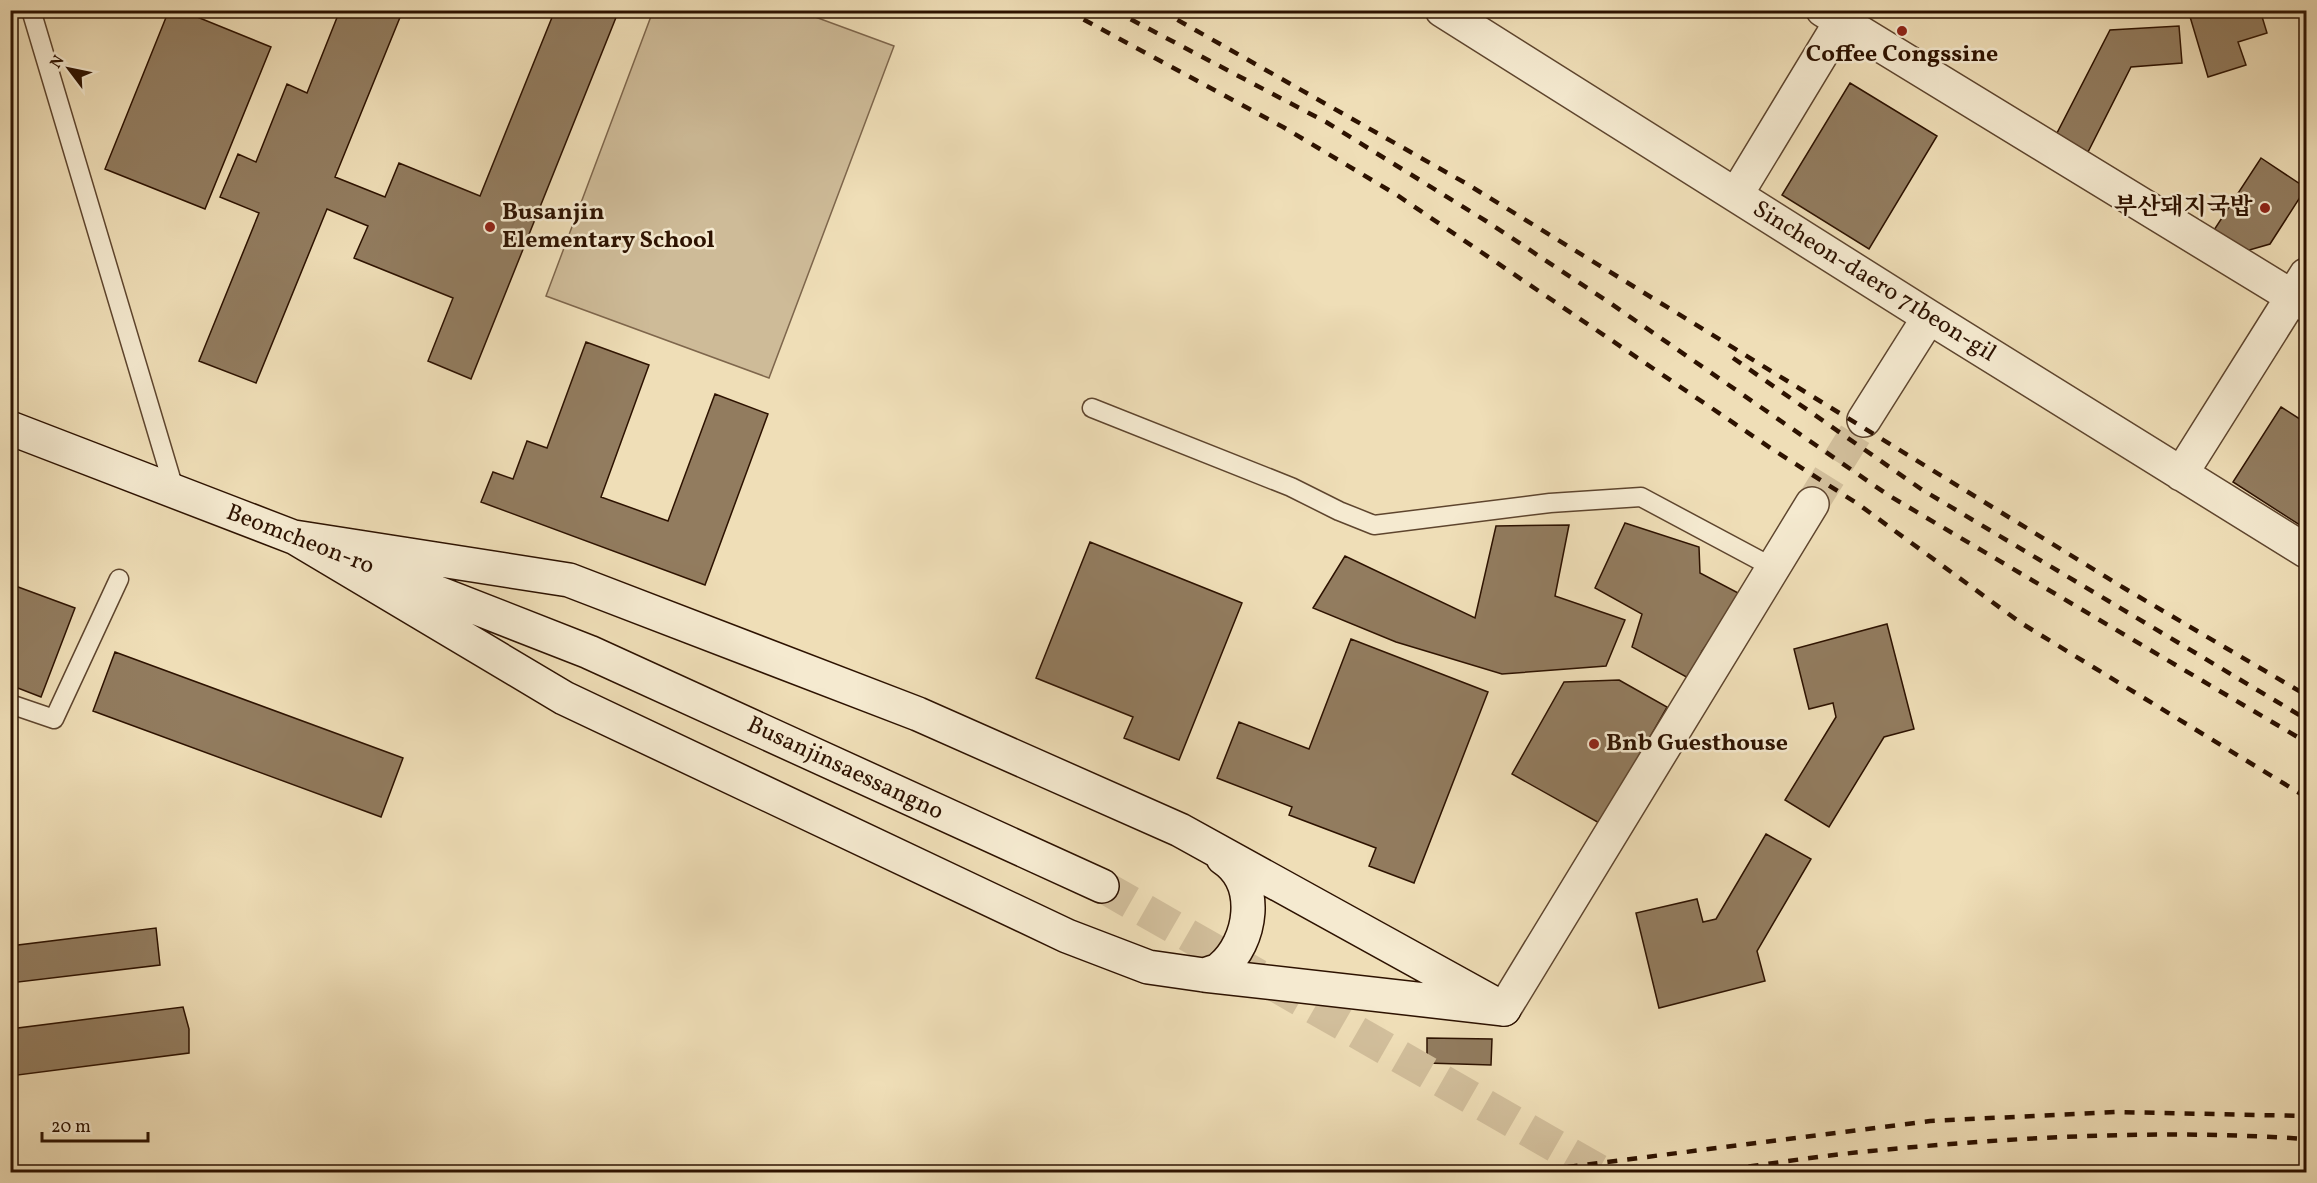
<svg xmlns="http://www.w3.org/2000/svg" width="2317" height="1183" viewBox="0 0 2317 1183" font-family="Vollkorn,'Noto Serif KR',serif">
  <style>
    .green { fill: #cebb98; stroke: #7e664c; stroke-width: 1.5 }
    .building { fill: #927c5f; stroke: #2d1200; stroke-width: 1.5 }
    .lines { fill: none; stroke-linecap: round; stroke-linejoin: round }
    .minor-tunnel { stroke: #d2bf9c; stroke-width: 33; stroke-dasharray: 33 16; stroke-linecap: butt }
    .secondary-tunnel { stroke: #d2bf9c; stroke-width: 33; stroke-dasharray: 33 16; stroke-linecap: butt }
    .service-casing { stroke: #5e452e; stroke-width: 21 }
    .minor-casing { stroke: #5e452e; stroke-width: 36 }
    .secondary-casing { stroke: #2d1200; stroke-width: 36 }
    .service { stroke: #f5ead0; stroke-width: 18 }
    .minor { stroke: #f5ead0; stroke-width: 33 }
    .secondary { stroke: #f5ead0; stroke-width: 33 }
    .rail { stroke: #2d1200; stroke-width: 4.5; stroke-dasharray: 10 10; stroke-linecap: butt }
    .poi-dot { fill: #8f2418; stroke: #f5ead0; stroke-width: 2 }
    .labels { text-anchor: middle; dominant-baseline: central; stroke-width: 5; stroke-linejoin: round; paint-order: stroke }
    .poi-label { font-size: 24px; font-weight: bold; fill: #2d1200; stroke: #f5ead0; text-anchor: start }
    .street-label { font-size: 24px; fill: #2d1200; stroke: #f5ead0 }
  </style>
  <rect width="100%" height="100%" fill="#efdeb7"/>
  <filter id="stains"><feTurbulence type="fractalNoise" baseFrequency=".00333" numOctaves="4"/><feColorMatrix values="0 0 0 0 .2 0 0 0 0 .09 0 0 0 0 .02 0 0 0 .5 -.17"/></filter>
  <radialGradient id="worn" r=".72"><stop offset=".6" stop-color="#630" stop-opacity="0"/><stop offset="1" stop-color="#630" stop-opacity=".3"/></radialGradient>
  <path class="green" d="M 653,11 L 799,11 L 894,46 L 769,378 L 546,296 Z"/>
  <path class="building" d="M 169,10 L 180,10 L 271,47 L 205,209 L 105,169 Z
    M 340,10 L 403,10 L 335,177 L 385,197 L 399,163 L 480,196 L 555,10 L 619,10 L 471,379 L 428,361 L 453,298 L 354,258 L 368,226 L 327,209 L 256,383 L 199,361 L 259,213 L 220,197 L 238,154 L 256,162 L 287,84 L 307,93 Z
    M 2188,10 L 2260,10 L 2267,33 L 2238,42 L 2246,65 L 2208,77 Z
    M 2179,26 L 2182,63 L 2131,67 L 2088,152 L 2056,135 L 2110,30 Z
    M 1850,83 L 1937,136 L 1869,249 L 1782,195 Z
    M 2261,158 L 2306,188 L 2270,244 L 2246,251 L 2214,230 Z
    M 586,342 L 649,365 L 601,497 L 668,521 L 715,394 L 768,414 L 705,585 L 481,502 L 493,472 L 513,479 L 527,441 L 547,448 Z
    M 2281,407 L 2306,423 L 2306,529 L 2233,482 Z
    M 1625,523 L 1699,547 L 1700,573 L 1742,595 L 1702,651 L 1690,679 L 1632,647 L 1642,614 L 1595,588 Z
    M 1569,525 L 1555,596 L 1625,620 L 1606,666 L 1502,674 L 1396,642 L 1313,608 L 1345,556 L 1475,618 L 1496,526 Z
    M 1090,542 L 1242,603 L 1179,760 L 1124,738 L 1133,717 L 1036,678 Z
    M 10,584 L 75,608 L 41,697 L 10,685 Z
    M 1887,624 L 1914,729 L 1884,737 L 1829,827 L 1785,800 L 1836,717 L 1833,703 L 1809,709 L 1794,649 Z
    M 1351,639 L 1488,692 L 1414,883 L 1369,866 L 1376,848 L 1289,815 L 1292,807 L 1217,778 L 1239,722 L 1309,749 Z
    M 115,652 L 403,758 L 381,817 L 93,711 Z
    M 1619,680 L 1667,707 L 1601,824 L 1512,774 L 1564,682 Z
    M 1766,834 L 1811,859 L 1757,951 L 1765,981 L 1659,1008 L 1636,913 L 1697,899 L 1703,922 L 1716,919 Z
    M 156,928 L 160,965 L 10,983 L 10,946 Z
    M 183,1007 L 189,1029 L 189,1053 L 10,1076 L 10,1029 Z
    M 1427,1038 L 1492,1039 L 1491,1065 L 1427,1063 Z"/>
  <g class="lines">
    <path class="minor-tunnel" d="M 1812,504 L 1864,420"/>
    <path class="secondary-tunnel" d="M 1102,886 L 1601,1172"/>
    <g class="service-casing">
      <path id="service" d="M 31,10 L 175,492
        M 1092,408 L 1291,487 L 1339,511 L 1374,525 L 1550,503 L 1641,497 L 1772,567
        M 10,704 L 54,719 L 119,579"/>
    </g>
    <g class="minor-casing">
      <path id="minor" d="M 1442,10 L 1929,317 L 2306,551
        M 1823,10 L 2306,305
        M 1736,195 L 1848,10
        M 1864,420 L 1929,317
        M 2181,474 L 2306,275
        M 1504,1009 L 1812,504"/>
    </g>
    <g class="secondary-casing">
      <path id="secondary" d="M 10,428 L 314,545
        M 294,537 L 569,580 L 918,714 L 1180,830 L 1504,1009 L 1204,975 L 1148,967 L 1067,936 L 564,698 Z
        M 382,571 L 589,652 L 1102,886
        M 1204,975 C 1209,973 1217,972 1221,968 C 1252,942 1261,883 1223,858"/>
    </g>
    <use href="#service" class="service"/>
    <use href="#minor" class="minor"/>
    <use href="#secondary" class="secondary"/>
    <path class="rail" d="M 1066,10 L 1283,127 L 1397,195 L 1772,449 L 1858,504 L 2021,623 L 2306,797
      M 1113,10 L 1326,122 L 1486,221 L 1610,303 L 1888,495 L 2306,742
      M 1160,10 L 1467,184 L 2124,588 L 2306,695
      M 1733,358 L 1921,489 L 2306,719
      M 1528,1172 L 1930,1121 L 2116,1112 L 2306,1116
      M 1709,1172 C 1763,1165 1817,1156 1871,1151 C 2016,1137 2161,1129 2306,1139"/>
  </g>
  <g class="poi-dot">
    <circle cx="1902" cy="31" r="6"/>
    <circle cx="2265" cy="208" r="6"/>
    <circle cx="490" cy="227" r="6"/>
    <circle cx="1594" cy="744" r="6"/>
  </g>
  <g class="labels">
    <g class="poi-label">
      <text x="1902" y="55" text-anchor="middle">Coffee Congssine</text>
      <text x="2253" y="208" text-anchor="end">부산돼지국밥</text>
      <text x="502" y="213">Busanjin<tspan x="502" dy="28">Elementary School</tspan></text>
      <text x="1606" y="744">Bnb Guesthouse</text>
    </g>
    <g class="street-label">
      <text transform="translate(1874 282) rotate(32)">Sincheon-daero 71beon-gil</text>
      <text transform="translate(300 540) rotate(21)">Beomcheon-ro</text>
      <text transform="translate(845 769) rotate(25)">Busanjinsaessangno</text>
    </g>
  </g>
  <rect width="2317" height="1183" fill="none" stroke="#efdeb7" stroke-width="36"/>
  <rect x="12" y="12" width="2293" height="1159" fill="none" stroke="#2d1200" stroke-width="3"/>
  <rect x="18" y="18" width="2281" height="1147" fill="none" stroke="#2d1200" stroke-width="1.5"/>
  <g transform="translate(69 69) rotate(302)" stroke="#f5ead0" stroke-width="4.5" paint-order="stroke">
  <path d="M0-4.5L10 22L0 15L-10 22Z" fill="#2d1200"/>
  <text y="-9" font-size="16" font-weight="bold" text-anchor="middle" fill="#2d1200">N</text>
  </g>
  <path d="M42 1132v9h106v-9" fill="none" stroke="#2d1200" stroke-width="3"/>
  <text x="51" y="1132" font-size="18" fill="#2d1200" stroke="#f5ead0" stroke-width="4.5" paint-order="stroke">20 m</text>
  <rect width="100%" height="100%" filter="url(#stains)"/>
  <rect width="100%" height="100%" fill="url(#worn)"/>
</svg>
